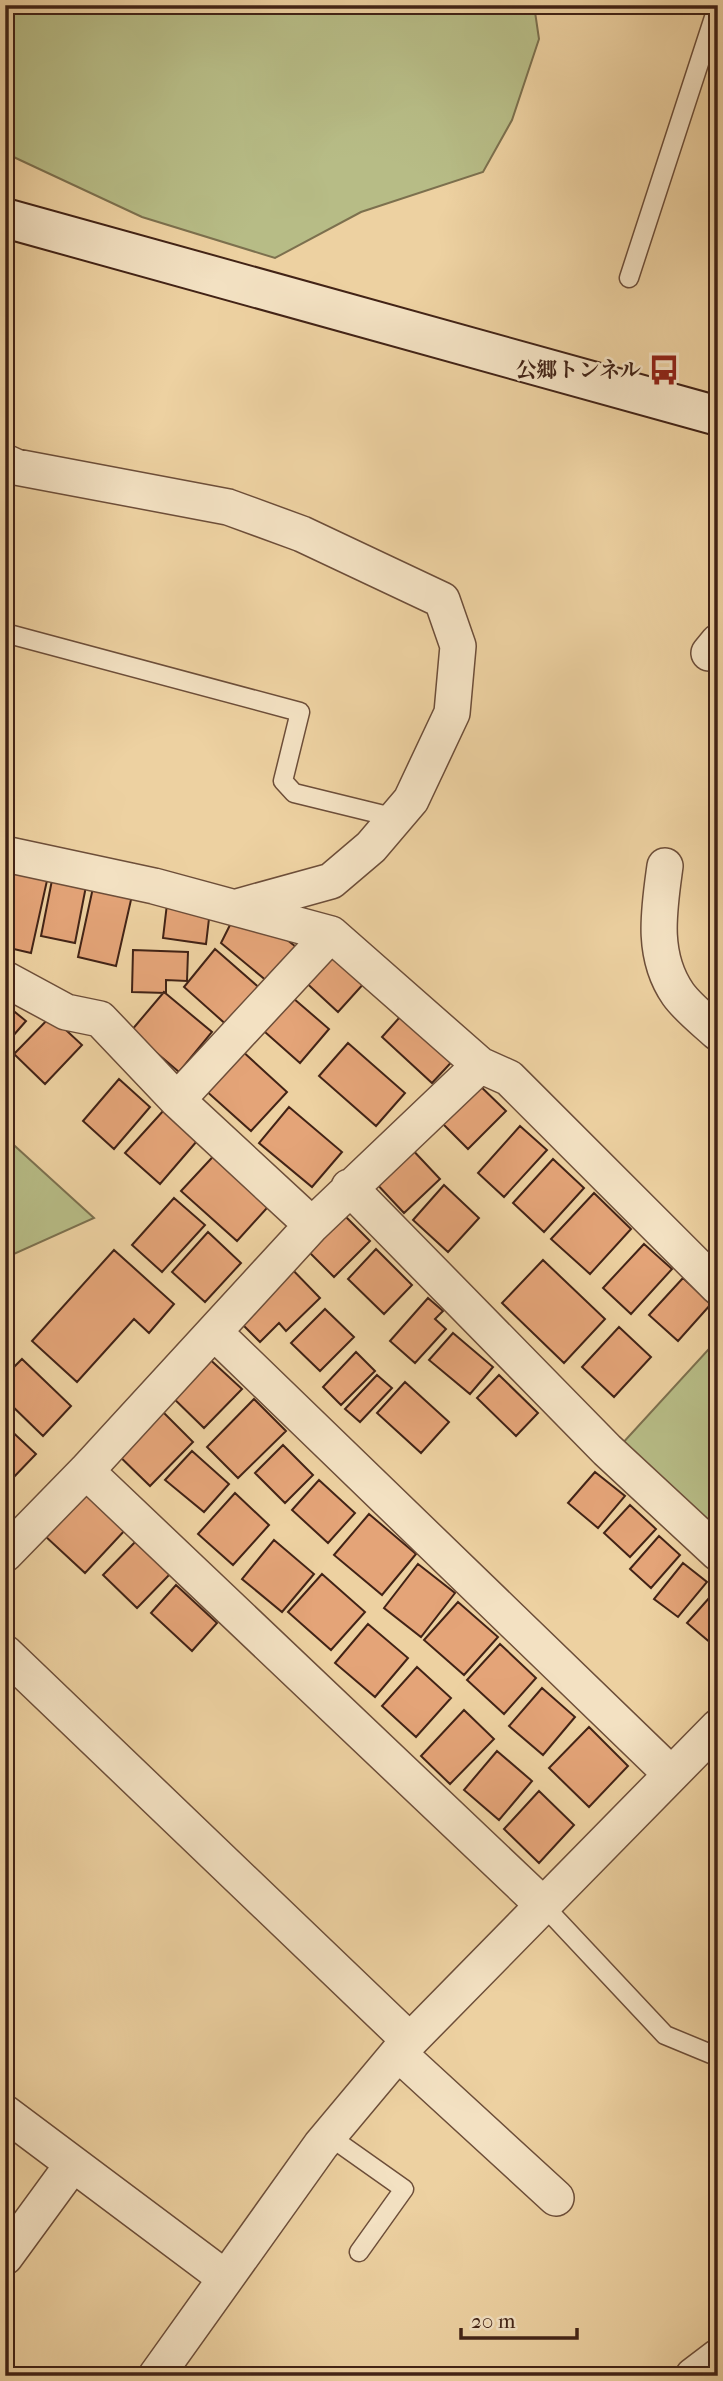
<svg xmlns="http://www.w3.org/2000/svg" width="723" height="2381" viewBox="0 0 723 2381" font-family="'IM FELL French Canon','Noto Serif JP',serif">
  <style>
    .green { fill: #b7bc86; stroke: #7c704e; stroke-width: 2 }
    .building { fill: #e4a478; stroke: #422316; stroke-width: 2 }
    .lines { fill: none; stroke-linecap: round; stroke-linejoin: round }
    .lane-casing { stroke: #6d4e39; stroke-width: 21 }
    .street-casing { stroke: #6d4e39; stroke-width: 38 }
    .secondary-casing { stroke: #422316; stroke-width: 42 }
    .lane { stroke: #f3e1c2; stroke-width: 18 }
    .street { stroke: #f3e1c2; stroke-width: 35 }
    .secondary { stroke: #f3e1c2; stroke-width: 38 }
    .labels { text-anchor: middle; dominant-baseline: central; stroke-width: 5; stroke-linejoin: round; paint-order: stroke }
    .poi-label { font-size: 21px; font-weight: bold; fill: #422316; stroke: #f3e1c2; text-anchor: end }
  </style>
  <rect width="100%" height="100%" fill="#edd1a1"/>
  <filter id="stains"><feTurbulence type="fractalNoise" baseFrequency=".00286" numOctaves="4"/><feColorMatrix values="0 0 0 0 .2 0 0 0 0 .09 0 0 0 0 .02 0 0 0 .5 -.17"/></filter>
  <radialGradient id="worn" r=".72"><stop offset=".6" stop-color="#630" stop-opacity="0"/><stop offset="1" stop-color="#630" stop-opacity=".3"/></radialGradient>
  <path class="green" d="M 5,5 L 31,5 L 62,11 L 69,5 L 534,5 L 539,39 L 512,120 L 483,172 L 361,212 L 275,258 L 142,217 L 5,153 Z
    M 5,1137 L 94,1218 L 5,1258 Z
    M 718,1339 L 718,1540 L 620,1446 Z"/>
  <path class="building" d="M 9,867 L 48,876 L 31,953 L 5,947 L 5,885 Z
    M 53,875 L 87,881 L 75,943 L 41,936 Z
    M 94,883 L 133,891 L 116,966 L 78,957 Z
    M 167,904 L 210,910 L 206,944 L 163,938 Z
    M 231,923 L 282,936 L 300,950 L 268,982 L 221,943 Z
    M 328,947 L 366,981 L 338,1012 L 301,978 Z
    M 215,949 L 263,991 L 229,1027 L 184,987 Z
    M 133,950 L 188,952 L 187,981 L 166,980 L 166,993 L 132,992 Z
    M 164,992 L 212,1032 L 179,1072 L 131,1031 Z
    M 286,992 L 329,1029 L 300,1063 L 257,1025 Z
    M 5,1004 L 26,1021 L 5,1045 Z
    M 408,1008 L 459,1054 L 432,1083 L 382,1037 Z
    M 51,1016 L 82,1045 L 45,1084 L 14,1054 Z
    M 348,1043 L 405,1093 L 376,1126 L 319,1076 Z
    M 240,1049 L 287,1092 L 251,1131 L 204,1089 Z
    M 119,1079 L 150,1107 L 114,1149 L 83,1121 Z
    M 475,1081 L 506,1111 L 468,1149 L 437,1118 Z
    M 289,1107 L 342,1152 L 312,1187 L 259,1143 Z
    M 164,1110 L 197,1141 L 160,1184 L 125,1153 Z
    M 520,1126 L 547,1150 L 504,1197 L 478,1173 Z
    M 408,1145 L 440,1179 L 404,1213 L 373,1180 Z
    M 221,1148 L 276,1198 L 237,1241 L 181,1191 Z
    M 553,1159 L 584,1188 L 544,1232 L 513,1203 Z
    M 444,1185 L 479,1218 L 448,1252 L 413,1220 Z
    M 594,1193 L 631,1229 L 590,1274 L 551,1239 Z
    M 174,1198 L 205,1225 L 162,1272 L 132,1245 Z
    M 337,1208 L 370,1241 L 334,1277 L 301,1244 Z
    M 208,1232 L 241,1263 L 205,1302 L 172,1272 Z
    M 644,1244 L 672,1269 L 631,1314 L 603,1288 Z
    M 376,1249 L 412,1285 L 384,1314 L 348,1279 Z
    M 114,1250 L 174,1304 L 149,1333 L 134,1319 L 77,1382 L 32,1341 Z
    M 543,1260 L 605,1319 L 564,1363 L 502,1303 Z
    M 286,1263 L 320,1298 L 286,1331 L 279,1323 L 260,1342 L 234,1316 Z
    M 683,1278 L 711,1304 L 678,1341 L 649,1315 Z
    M 428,1298 L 443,1311 L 435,1319 L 446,1329 L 415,1363 L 390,1341 Z
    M 325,1309 L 354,1337 L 320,1371 L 291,1343 Z
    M 619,1327 L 651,1357 L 614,1397 L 582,1367 Z
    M 453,1333 L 493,1367 L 470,1394 L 429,1360 Z
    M 356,1352 L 375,1371 L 341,1405 L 323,1387 Z
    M 204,1354 L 242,1389 L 204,1428 L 167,1392 Z
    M 22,1359 L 71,1406 L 43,1436 L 5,1399 L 5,1376 Z
    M 377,1375 L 392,1388 L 360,1422 L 345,1409 Z
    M 499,1375 L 538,1413 L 516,1436 L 477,1398 Z
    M 405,1382 L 449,1422 L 421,1453 L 377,1413 Z
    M 254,1399 L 286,1431 L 238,1478 L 207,1447 Z
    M 155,1404 L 193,1442 L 150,1486 L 111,1448 Z
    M 5,1425 L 36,1454 L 11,1480 L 5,1474 Z
    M 283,1445 L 313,1475 L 285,1503 L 255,1473 Z
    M 192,1451 L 229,1484 L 204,1512 L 165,1480 Z
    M 595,1472 L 625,1496 L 598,1528 L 568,1503 Z
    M 319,1480 L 355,1513 L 328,1543 L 292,1510 Z
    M 86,1491 L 126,1529 L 85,1573 L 45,1536 Z
    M 235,1493 L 269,1525 L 233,1565 L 198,1534 Z
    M 630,1505 L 656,1529 L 630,1557 L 604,1533 Z
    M 369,1514 L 416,1554 L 382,1595 L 334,1555 Z
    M 659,1536 L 680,1555 L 651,1588 L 630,1569 Z
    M 138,1539 L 171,1573 L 137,1608 L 103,1575 Z
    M 274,1540 L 314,1574 L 282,1612 L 242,1579 Z
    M 683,1563 L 707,1582 L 678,1617 L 654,1599 Z
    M 418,1564 L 455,1593 L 421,1637 L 384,1608 Z
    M 322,1574 L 365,1612 L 331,1650 L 288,1612 Z
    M 176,1585 L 217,1623 L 192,1651 L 151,1613 Z
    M 717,1589 L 718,1590 L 718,1649 L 687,1623 Z
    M 458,1602 L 498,1637 L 464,1675 L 424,1640 Z
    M 368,1624 L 408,1658 L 375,1697 L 335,1663 Z
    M 500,1644 L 536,1678 L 504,1714 L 467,1680 Z
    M 417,1667 L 451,1698 L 416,1737 L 382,1706 Z
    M 542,1688 L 575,1717 L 543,1755 L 509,1726 Z
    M 464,1710 L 494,1739 L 450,1784 L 421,1756 Z
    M 589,1727 L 628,1766 L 589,1807 L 549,1768 Z
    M 497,1751 L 532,1781 L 499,1820 L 464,1790 Z
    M 539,1791 L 574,1825 L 539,1863 L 504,1829 Z"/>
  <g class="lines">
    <g class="lane-casing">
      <path id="lane" d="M 629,278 L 718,5
        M 5,633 L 300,712 L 283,781 L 294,793 L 396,818
        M 543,1905 L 665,2035 L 711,2054
        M 329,2136 L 404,2189 L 359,2252"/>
    </g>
    <g class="street-casing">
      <path id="street" d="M 5,462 L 16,467 L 228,507 L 302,534 L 442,600 L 458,646 L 452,713 L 411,800 L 371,847 L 331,881 L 237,907
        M 709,653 L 718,642
        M 5,854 L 154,886 L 331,934 L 480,1065 L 509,1078 L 718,1287
        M 665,866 C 659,910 651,955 678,994 C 688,1008 705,1021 718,1033
        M 5,979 L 66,1012 L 100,1019 L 177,1100 L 312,1225
        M 177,1100 L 331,934
        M 349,1187 L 607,1450 L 718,1553
        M 214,1332 L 671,1774
        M 86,1471 L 543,1905
        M 5,1554 L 86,1471 L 312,1225 L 480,1065
        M 5,1653 L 410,2041
        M 398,2053 L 556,2198
        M 5,2113 L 224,2277
        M 5,2257 L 73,2164
        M 156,2376 L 321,2145 L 398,2053 L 718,1727
        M 693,2376 L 718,2357"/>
    </g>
    <g class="secondary-casing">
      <path id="secondary" d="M 5,218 L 718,416"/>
    </g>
    <use href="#lane" class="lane"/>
    <use href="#street" class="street"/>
    <use href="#secondary" class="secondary"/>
  </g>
  <defs>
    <g id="bus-bare" transform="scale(2.415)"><path d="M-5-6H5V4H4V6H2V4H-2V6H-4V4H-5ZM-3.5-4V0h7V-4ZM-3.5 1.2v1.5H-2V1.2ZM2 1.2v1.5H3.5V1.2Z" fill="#8f2418" stroke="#f3e1c2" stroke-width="2.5" paint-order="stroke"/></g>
  </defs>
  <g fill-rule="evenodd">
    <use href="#bus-bare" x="664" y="370"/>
  </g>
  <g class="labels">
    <g class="poi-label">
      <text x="641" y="370">公郷トンネル</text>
    </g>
  </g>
  <rect width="723" height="2381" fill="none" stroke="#edd1a1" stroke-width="28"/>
  <rect x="7" y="7" width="709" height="2367" fill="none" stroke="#422316" stroke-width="3.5"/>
  <rect x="14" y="14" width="695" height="2353" fill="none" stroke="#422316" stroke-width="2"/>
  <path d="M461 2328v10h116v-10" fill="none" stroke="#422316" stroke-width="3.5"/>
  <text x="471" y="2328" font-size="21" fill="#422316" stroke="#f3e1c2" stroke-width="5" paint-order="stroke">20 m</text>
  <rect width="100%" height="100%" filter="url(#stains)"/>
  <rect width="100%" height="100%" fill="url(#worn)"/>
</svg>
